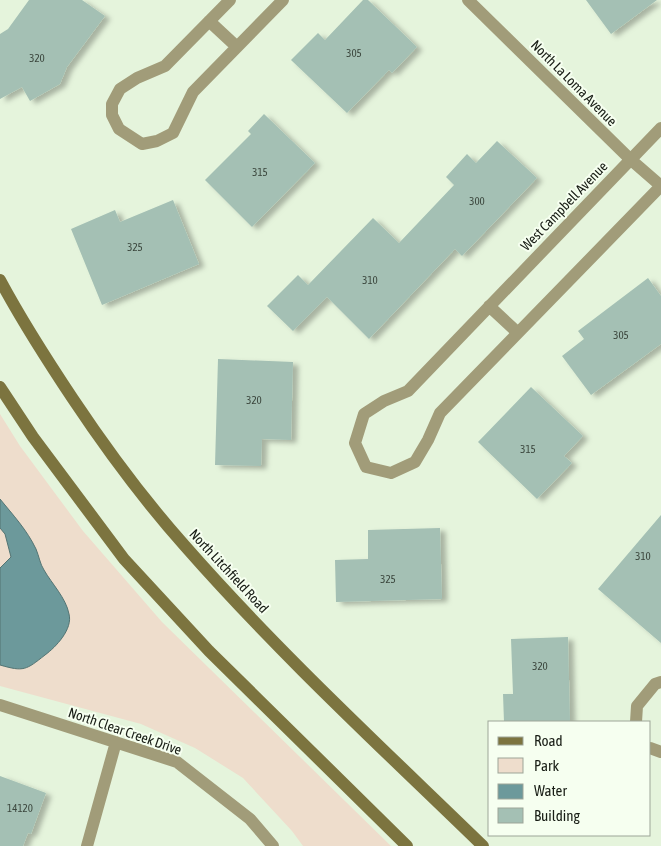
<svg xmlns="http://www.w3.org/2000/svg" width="661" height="846" viewBox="0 0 661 846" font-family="'Asap Condensed',sans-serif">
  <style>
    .green { fill: #edc }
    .water { fill: #6c999b; stroke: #537473 }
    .building { fill: #a4c0b4; filter: url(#shadow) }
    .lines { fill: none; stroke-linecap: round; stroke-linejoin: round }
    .minor { stroke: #a19c79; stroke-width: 12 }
    .secondary { stroke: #7c743f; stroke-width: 12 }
    .labels { text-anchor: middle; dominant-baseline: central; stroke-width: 4; stroke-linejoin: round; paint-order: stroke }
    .number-label { font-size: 11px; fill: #3b463d }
    .street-label { font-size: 14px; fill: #181d15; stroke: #f6fff0 }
  </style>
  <defs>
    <filter id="shadow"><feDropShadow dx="5.5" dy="3" stdDeviation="2.5" flood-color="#0004"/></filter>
  </defs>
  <rect width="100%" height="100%" fill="#e5f4dc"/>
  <path class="green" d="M 0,414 L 20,446 L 83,531 L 162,622 L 391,846 L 303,846 L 292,831 L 243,778 L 195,748 L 141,724 L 0,686 Z"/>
  <path class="water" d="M 0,499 C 13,515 27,530 36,549 C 39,556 40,564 44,570 C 52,584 66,598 69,614 C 73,629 56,647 45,655 C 26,670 24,672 0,665 L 0,568 L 11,557 L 5,534 L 0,528 Z"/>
  <path class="building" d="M 29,0 L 82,0 L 105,16 L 67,67 L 60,84 L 30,101 L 22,87 L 0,99 L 0,34 L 8,29 Z
    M 363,0 L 368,0 L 417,47 L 392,73 L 389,70 L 347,113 L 291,60 L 318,33 L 325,40 Z
    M 586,0 L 657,0 L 611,34 Z
    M 264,114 L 315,163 L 252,227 L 205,180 L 251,134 L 248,131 Z
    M 497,141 L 537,178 L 462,256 L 455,249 L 369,339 L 327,297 L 293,331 L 267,306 L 298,275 L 308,285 L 373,218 L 399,243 L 454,185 L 446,177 L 467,154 L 476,163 Z
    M 173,200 L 199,264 L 102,305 L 71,229 L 115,210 L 120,222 Z
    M 648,278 L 661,296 L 661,344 L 591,395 L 562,356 L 584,339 L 578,331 Z
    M 218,359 L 293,362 L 291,440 L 262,439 L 261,466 L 215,465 Z
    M 531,387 L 583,436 L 564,456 L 572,463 L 537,499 L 478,442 Z
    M 661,515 L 661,643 L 598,589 Z
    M 440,528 L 442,599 L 336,602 L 335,560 L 368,559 L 368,530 Z
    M 568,637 L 570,722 L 504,722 L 503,694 L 513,694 L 511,639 Z
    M 0,776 L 46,793 L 31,834 L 28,833 L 23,846 L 0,846 Z"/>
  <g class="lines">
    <path class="minor" d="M 230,0 L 165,66 L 137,78 L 120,89 L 112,104 L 112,115 L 119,129 L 142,144 L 157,141 L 173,133 L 193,92 L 283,0
      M 468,0 L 630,159 L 661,186
      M 209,21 L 237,47
      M 661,128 L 408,391 L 384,401 L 364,414 L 355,443 L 366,467 L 391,473 L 415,462 L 428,440 L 440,413 L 661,186
      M 489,306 L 518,333
      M 0,705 L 177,762 L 250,819 L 273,846
      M 636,722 L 637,706 L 655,684 L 661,682
      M 650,748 L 661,752
      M 87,846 L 116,742"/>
    <path class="secondary" d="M 0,280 C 22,321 47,360 73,399 C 107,450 144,500 185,546 C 278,652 382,748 483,846
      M 0,387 L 33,437 L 124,559 L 209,651 L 407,846"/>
  </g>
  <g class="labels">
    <g class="number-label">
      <text x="354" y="53">305</text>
      <text x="37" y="58">320</text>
      <text x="260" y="172">315</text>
      <text x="477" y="201">300</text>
      <text x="135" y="247">325</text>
      <text x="370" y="280">310</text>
      <text x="621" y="335">305</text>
      <text x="254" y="400">320</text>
      <text x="528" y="449">315</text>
      <text x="643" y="556">310</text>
      <text x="388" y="579">325</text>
      <text x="540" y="666">320</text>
      <text x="20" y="808">14120</text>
    </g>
    <g class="street-label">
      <text transform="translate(574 83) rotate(45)">North La Loma Avenue</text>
      <text transform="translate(564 206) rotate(-46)">West Campbell Avenue</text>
      <text transform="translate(229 571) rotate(47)">North Litchfield Road</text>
      <text transform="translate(125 731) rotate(19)">North Clear Creek Drive</text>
    </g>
  </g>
  <rect x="488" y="721" width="162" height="115" fill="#f6fff0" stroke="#9da598"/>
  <rect x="498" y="737" width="25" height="8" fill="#7c743f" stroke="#9da598"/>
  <text x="534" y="746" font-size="15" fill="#181d15">Road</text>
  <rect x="498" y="758" width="25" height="15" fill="#eeddcc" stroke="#9da598"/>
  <text x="534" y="771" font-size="15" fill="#181d15">Park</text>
  <rect x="498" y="784" width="25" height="15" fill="#6c999b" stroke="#9da598"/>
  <text x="534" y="796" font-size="15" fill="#181d15">Water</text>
  <rect x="498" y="808" width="25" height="15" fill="#a4c0b4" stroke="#9da598"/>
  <text x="534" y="821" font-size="15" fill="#181d15">Building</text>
</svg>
